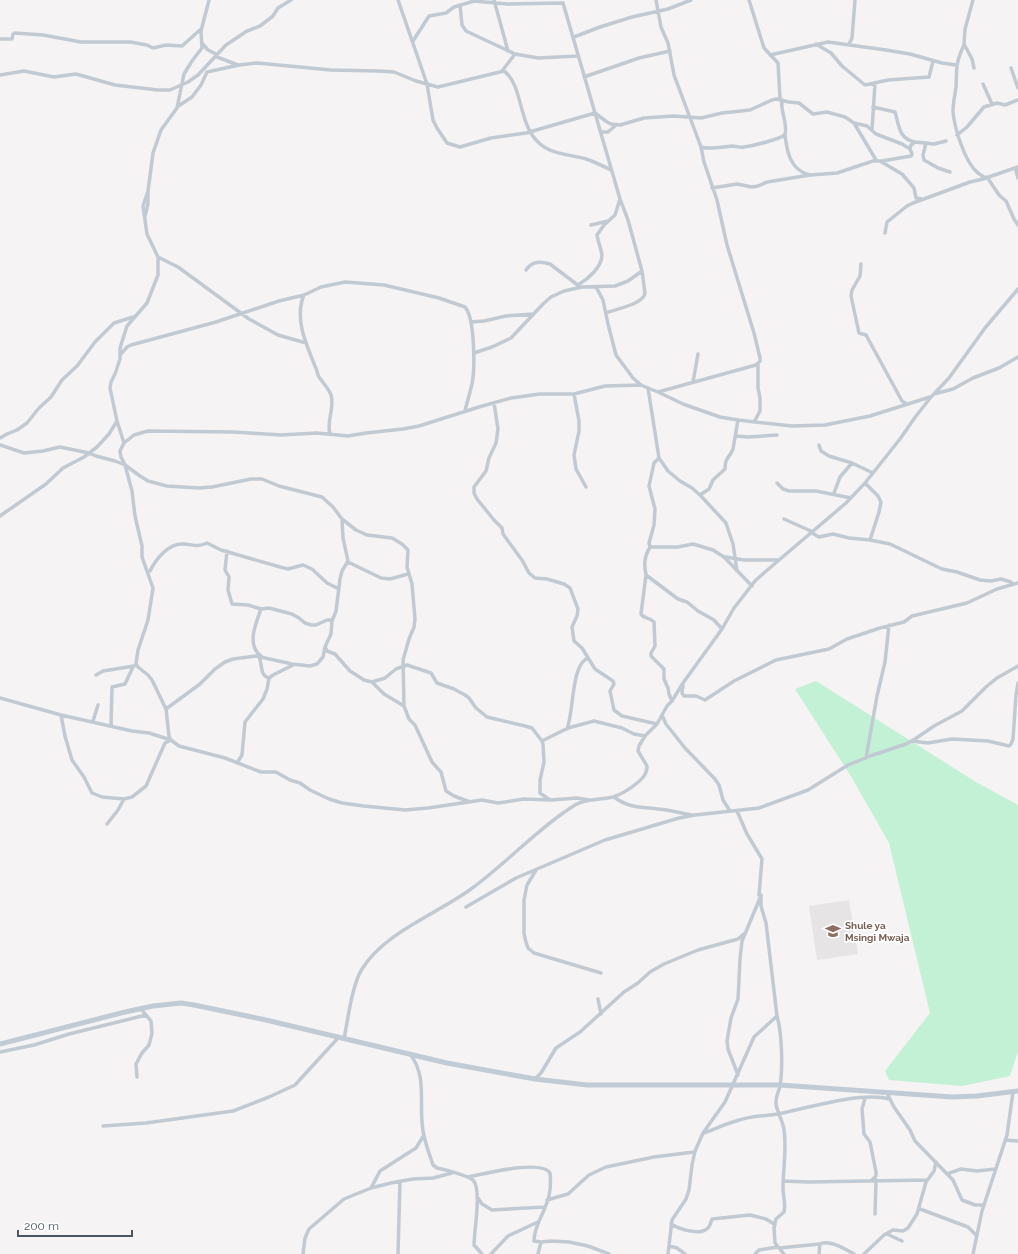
<svg xmlns="http://www.w3.org/2000/svg" width="1018" height="1254" viewBox="0 0 1018 1254" font-family="Raleway,sans-serif">
  <style>
    .education { fill: #e6e4e5 }
    .green { fill: #c3f1d5 }
    .lines { fill: none; stroke-linecap: round; stroke-linejoin: round }
    .street { stroke: #c1cad2; stroke-width: 3.5 }
    .secondary { stroke: #c1cbd6; stroke-width: 5 }
    .labels { text-anchor: middle; dominant-baseline: central; stroke-width: 3.5; stroke-linejoin: round; paint-order: stroke }
    .education-label { font-size: 10px; font-weight: bold; fill: #785e54; stroke: #fff; text-anchor: start }
  </style>
  <rect width="100%" height="100%" fill="#f5f3f3"/>
  <path class="education" d="M 849,900 L 858,954 L 817,960 L 809,906 Z"/>
  <path class="green" d="M 816,681 L 976,782 L 1018,805 L 1018,1051 L 1010,1076 L 962,1086 L 889,1080 L 885,1071 L 930,1013 L 889,843 L 852,778 L 795,689 Z"/>
  <g class="lines">
    <path class="street" d="M 398,0 L 427,84 L 433,120 L 437,128 L 447,143 L 460,147 L 491,138 L 526,133 L 595,113 L 607,122 L 611,124 L 620,125 L 644,118 L 674,116 L 701,118 L 722,113 L 750,110 L 772,100 L 776,99 L 789,102 L 799,103 L 813,114 L 827,112 L 845,117 L 854,123 L 867,126 L 876,134 L 902,144 L 910,149
      M 494,0 L 508,51
      M 656,0 L 661,27 L 668,43 L 674,75 L 701,147 L 704,162 L 717,200 L 727,245 L 754,333 L 760,358 L 760,361 L 756,365 L 658,392
      M 973,0 L 965,29 L 964,44 L 972,59 L 974,68
      M 460,5 L 462,25 L 466,31 L 515,54 L 538,58 L 578,56
      M 574,37 L 600,27 L 632,17 L 668,9 L 691,0
      M 0,39 L 12,39 L 13,34 L 15,33 L 43,35 L 81,42 L 130,42 L 147,45 L 153,48 L 166,45 L 182,46 L 201,29
      M 413,41 L 429,16 L 446,13 L 454,7 L 474,1 L 507,4 L 563,3 L 620,199 L 628,220 L 642,271 L 645,293 C 644,304 616,309 606,313
      M 202,43 L 208,50 L 216,54 L 217,57 L 238,65
      M 816,44 L 831,53 L 842,66 L 865,85 L 888,80 L 929,77 L 933,61
      M 849,44 L 852,38 L 855,0
      M 964,45 C 955,64 957,68 956,87 C 955,95 953,103 953,111 C 954,127 965,163 978,173 C 980,175 983,176 986,178
      M 770,55 L 828,42 L 886,50 L 910,54 L 942,63 L 956,65
      M 1011,68 L 1018,88
      M 502,71 L 515,54
      M 0,75 L 24,71 L 54,77 L 76,74 L 115,85 L 158,90 L 170,90 L 188,82 L 198,75 L 226,45 L 247,31 L 260,26 L 273,16 L 278,8 L 291,0
      M 584,77 L 639,58 L 670,51
      M 983,84 L 992,104
      M 177,107 L 192,97 L 201,85 L 207,72 L 239,65 L 257,63 L 331,70 L 379,71 L 394,72 L 416,81 L 438,87 L 504,71 C 523,85 518,123 538,142 C 551,155 569,154 586,159 C 595,162 603,166 611,170
      M 873,107 L 895,112 C 899,124 898,138 914,142
      M 854,123 L 876,160
      M 872,130 L 875,83
      M 601,132 L 608,132 L 616,125
      M 785,135 C 787,152 790,169 809,175
      M 957,135 L 967,127 L 984,107 L 997,103 L 1005,105 L 1018,100
      M 926,143 L 923,155 L 924,160 L 938,168 L 950,172
      M 701,147 C 711,150 721,147 732,146 C 736,146 740,148 744,147 C 751,146 783,139 785,134 C 788,124 780,111 782,100 L 780,98 L 778,63 L 764,48 L 749,0
      M 880,161 L 902,174 L 914,188 L 916,198 L 922,199
      M 1018,168 L 1016,171 L 1018,178
      M 987,177 L 999,195 L 1006,201 L 1014,219 L 1018,225
      M 712,188 L 737,184 L 752,187 L 758,186 L 767,182 L 810,175 L 837,173 L 873,161 L 882,161 L 911,156 L 912,154 L 910,149 L 911,145 L 915,142 L 934,144 L 946,141
      M 145,216 L 148,204 L 148,192
      M 591,225 L 608,221
      M 885,233 L 887,222 L 907,206 L 913,203 L 970,182 L 983,179 L 1018,167
      M 158,257 L 178,267 L 249,319 L 278,335 L 306,343
      M 861,264 L 860,276 L 852,290 L 851,296 L 859,333 L 866,335 L 902,401 L 907,404
      M 526,270 C 532,261 540,261 550,264 L 579,286
      M 578,285 C 588,279 602,267 602,255 C 601,248 598,242 597,235 L 604,225 L 615,215 L 620,199
      M 596,287 L 603,300 L 608,324 L 616,355 L 633,378 L 641,385 L 648,388 L 658,392 L 683,404 L 720,417 L 738,420 L 792,426 L 825,425 L 870,416 L 930,397
      M 304,295 C 294,318 306,344 315,366 C 317,369 317,374 319,377 C 323,383 329,389 331,395 C 335,409 326,420 330,434
      M 471,322 L 484,321 L 506,316 L 533,314
      M 474,353 L 492,347 L 511,338 L 543,304 L 551,297 L 564,291 L 582,287 L 615,286 L 628,281 L 642,271
      M 121,354 L 127,347 L 131,345 L 216,322 L 279,301 L 304,295 L 321,287 L 345,282 L 384,285 L 439,298 L 465,307 C 475,318 475,369 472,384 C 470,393 467,402 465,411
      M 693,382 L 698,354
      M 648,388 L 659,458 L 668,471 L 680,481 L 692,488 L 700,495 L 726,523 L 733,544 L 737,571
      M 574,394 L 579,421 L 579,431 L 574,455 L 576,469 L 586,487
      M 934,394 L 953,389 L 973,378 L 999,368 L 1018,357
      M 494,403 L 498,429 L 496,443 L 489,458 L 486,471 L 474,487 L 474,493 L 477,499 L 494,520 L 502,528 L 503,534 L 522,560 L 529,573 L 535,578 L 547,579 L 564,584 L 570,588 L 578,609 L 577,616 L 572,627 L 574,641 L 582,648 L 595,669 L 613,681 L 614,684 L 610,691 L 614,710 L 622,716 L 657,724
      M 754,422 L 760,411 L 760,398 L 758,388 L 758,363
      M 735,436 L 748,437 L 777,435
      M 0,438 L 7,434 L 17,430 L 27,423 L 39,408 L 51,397 L 62,380 L 77,366 L 95,342 L 114,323 L 133,317
      M 124,443 L 134,435 L 148,431 L 234,432 L 281,435 L 317,433 L 348,436 L 366,433 L 403,429 L 419,426 L 479,407 L 511,398 L 540,394 L 574,394 L 605,386 L 641,385
      M 0,445 L 24,453 L 43,451 L 60,447 L 89,453 L 96,456 L 115,461 L 125,465 L 140,476 L 148,481 L 167,486 L 199,488 L 212,487 L 251,479 L 262,479 L 279,486 L 322,497 L 333,507 L 342,519 L 356,530 L 367,535 L 392,538 L 402,544 L 408,550 L 407,567 L 412,584 L 415,619 L 414,627 L 409,639 L 403,660 L 404,706 L 409,719 L 415,725 L 432,762 L 441,772 L 446,791 L 454,796 L 470,802
      M 819,445 L 821,451 L 829,456 L 852,463 L 873,473
      M 659,458 L 654,463 L 649,486 L 655,509 L 654,525 L 649,543 L 650,547 C 644,557 644,564 646,575 L 678,599 L 687,602 L 698,611 L 714,620 L 722,629
      M 777,483 L 783,489 L 789,491 L 816,491 L 851,498
      M 865,483 L 878,496 L 881,502 L 879,512 L 870,540
      M 834,493 L 840,477 L 852,463
      M 700,495 L 709,489 L 713,480 L 725,469 C 725,457 729,459 733,449 L 738,420
      M 0,516 L 46,484 L 63,468 L 84,457 L 97,447 L 109,434 L 117,421
      M 784,519 L 813,532
      M 812,533 L 819,537 L 833,534 L 849,538 L 870,540 L 890,544 L 942,569 L 957,572 L 980,580 L 991,581 L 1001,579 L 1011,582 L 1013,584
      M 650,547 L 678,547 L 693,544 L 713,550 L 724,557 L 752,586
      M 227,551 L 225,570 L 229,577 L 228,590 L 232,604 L 248,605 L 261,609 L 269,608 L 292,614 L 299,618 L 305,623 L 311,625 L 316,625 L 327,620 L 332,620
      M 726,557 L 744,560 L 779,560
      M 348,562 L 381,578 L 390,579 L 408,574
      M 150,571 C 156,559 168,544 182,544 C 193,544 196,548 207,543 L 221,550 L 280,567 L 288,569 L 303,565 L 312,569 L 327,583 L 339,589
      M 646,575 L 641,614 C 644,619 650,617 654,622 L 655,646 L 651,653 L 651,656 L 664,669 L 664,679 L 668,688 L 669,694 L 672,701
      M 261,609 C 256,623 246,645 261,656 L 259,657 C 263,665 259,675 269,678
      M 325,647 L 327,651 L 335,654 L 350,671 L 364,680 L 372,682 L 384,694 L 404,706
      M 96,675 L 103,671 L 134,666
      M 372,682 L 385,678 L 396,669 L 407,665 L 431,673 L 437,683 L 454,689 L 465,695 L 469,698 L 476,708 L 487,717 L 525,726 L 532,728 L 542,741 L 543,744 L 544,762 L 540,780 L 540,793 L 550,800
      M 683,685 L 682,693 L 684,696 L 696,696 L 705,700 L 734,681 L 776,660 L 829,649 L 847,639 L 880,628 L 904,622 L 912,616 L 967,603 L 997,589 L 1018,583
      M 0,698 L 61,715 L 132,731 L 149,733 L 171,740 L 179,746 L 225,758 L 261,772 L 276,772 L 290,780 L 300,783 L 310,790 L 329,799 L 342,803 L 364,806 L 405,810 L 428,808 L 482,800 L 498,803 L 524,799 L 551,800 L 577,798 L 589,800
      M 166,709 L 200,684 L 215,669 L 225,662 L 233,659 L 256,656 L 292,664 L 310,666 L 317,664 L 323,657 L 325,647 L 331,634 L 332,621 L 336,611 L 340,579 L 342,571 L 348,561 L 343,538 L 342,519
      M 61,715 L 65,736 L 72,760 L 84,777 L 92,793 L 102,797 L 124,799
      M 662,715 L 666,724 L 685,748 L 715,779 L 719,785 L 723,800 L 730,811
      M 94,722 L 93,721 L 98,705
      M 111,726 L 112,687 L 125,684 L 133,667
      M 567,729 C 574,712 571,664 588,658
      M 542,741 L 568,728 L 594,721 L 622,728 L 634,734 L 645,736
      M 912,741 L 928,743 L 952,739 L 988,741 L 1009,746 L 1011,744 L 1013,739 L 1016,695 L 1018,683
      M 866,758 L 877,696 L 885,662 L 889,625
      M 237,763 L 242,755 L 245,722 L 263,699 L 267,689 L 269,678 L 273,675 L 293,665
      M 614,797 C 628,808 642,807 658,809 C 670,810 681,813 692,815
      M 107,824 L 118,810 L 124,799 L 132,797 L 146,786 L 165,743 L 171,740 L 169,736 L 166,709 L 152,680 L 148,675 L 138,667 L 136,664 L 138,650 L 148,620 L 153,588 L 142,557 L 142,546 L 135,516 L 132,491 L 125,465 L 121,457 L 120,451 L 124,443 L 117,421 L 110,388 L 111,382 L 115,374 L 120,359 L 120,348 L 127,326 L 147,303 L 158,275 L 158,257 L 147,234 L 143,206 L 148,191 L 153,153 L 161,130 L 177,108 L 184,74 L 192,61 L 202,48 L 201,31 L 209,0
      M 536,870 L 527,885 L 524,900 L 524,934 L 526,942 L 528,948 L 534,953 L 601,973
      M 466,907 L 516,878 L 605,840 L 679,818 L 695,815 L 759,808 L 808,790 L 848,765 L 870,756 L 906,744 L 915,739 L 934,726 L 962,711 L 987,686 L 997,678 L 1018,666
      M 598,999 L 601,1014
      M 777,1016 C 782,1033 783,1068 780,1086 C 779,1092 775,1097 776,1104 C 777,1112 783,1121 784,1130 C 787,1149 783,1168 783,1188 C 783,1196 786,1203 784,1212 L 776,1219 L 774,1228 L 775,1243 L 784,1254
      M 344,1039 C 348,1019 352,985 362,969 C 385,932 437,914 471,889 C 507,863 538,828 575,805 C 586,798 601,800 613,797 C 622,794 630,789 637,783 C 643,778 647,774 647,766 L 638,751 L 639,746 L 645,736 L 657,724 L 667,706 L 672,701 L 683,683 L 722,629 L 734,608 L 755,581 L 765,572 L 846,503 L 865,483 L 900,439 L 916,416 L 931,397 L 949,378 L 985,328 L 1018,289
      M 0,1052 L 34,1045 L 69,1034 L 146,1015
      M 410,1054 C 429,1078 417,1109 424,1136 C 426,1145 430,1156 433,1165 L 437,1168 C 443,1169 469,1176 473,1180 C 482,1189 474,1231 474,1245 L 482,1254
      M 738,1075 L 728,1049 L 727,1041 L 731,1018 L 738,999 L 740,959 L 742,941 L 760,898
      M 137,1077 L 136,1064 L 142,1053 L 149,1045 L 152,1033 L 151,1021 L 141,1009
      M 535,1079 L 541,1073 L 556,1048 L 580,1032 L 624,992 L 638,983 L 650,972 L 664,964 L 698,950 L 738,939 L 745,933
      M 887,1093 L 894,1107 L 910,1130 L 915,1141 L 953,1180 L 962,1200 L 975,1205 L 984,1205
      M 865,1098 L 862,1109 L 864,1134 L 870,1142 L 876,1172 L 876,1176 L 872,1180
      M 103,1126 L 146,1123 L 233,1111 L 269,1097 L 295,1085 L 338,1038
      M 704,1133 C 715,1129 725,1124 736,1121 C 749,1116 764,1116 778,1114 C 808,1108 861,1091 890,1099
      M 1005,1140 L 1018,1141
      M 947,1174 L 961,1169 L 977,1171 L 995,1169
      M 468,1177 C 484,1174 541,1159 550,1173 C 551,1183 550,1196 546,1205 C 542,1217 534,1227 534,1241 L 541,1242 L 551,1241 L 569,1242 L 588,1246 L 609,1254
      M 784,1181 L 808,1182 L 927,1180
      M 371,1188 L 380,1171 L 416,1148 L 424,1135
      M 478,1198 L 482,1204 L 492,1210 L 545,1207
      M 547,1200 L 568,1194 L 589,1175 L 606,1167 L 654,1157 L 694,1152
      M 920,1209 L 968,1227 L 977,1236
      M 875,1214 L 876,1180
      M 671,1224 C 679,1229 700,1236 708,1228 C 710,1226 711,1222 712,1219 L 750,1215 L 766,1219 L 774,1224
      M 887,1234 L 902,1241
      M 669,1246 L 677,1248 L 685,1254
      M 779,1248 L 820,1244
      M 303,1254 L 305,1238 L 309,1229 L 344,1199 L 371,1188 L 391,1183 L 413,1179 L 433,1178 L 452,1173
      M 398,1254 L 400,1181
      M 491,1254 L 508,1236 L 538,1222
      M 538,1254 L 541,1242
      M 668,1254 L 672,1220 L 686,1199 L 689,1190 L 692,1165 L 695,1151 L 703,1133 L 725,1102 L 754,1037 L 777,1016 L 766,923 L 761,906 L 761,895 L 759,895 L 762,859 L 747,834 L 737,811
      M 755,1254 L 759,1250 L 778,1247
      M 819,1254 L 820,1244 C 829,1239 845,1249 854,1254
      M 864,1254 L 884,1235 L 893,1230 L 903,1231 L 908,1228 L 917,1214 L 926,1182 L 934,1171 L 936,1162
      M 973,1254 L 982,1211 L 1007,1135 L 1013,1092"/>
    <path class="secondary" d="M 0,1044 L 125,1012 L 153,1006 L 181,1003 L 194,1005 L 266,1020 L 447,1063 L 535,1079 L 587,1085 L 780,1085 L 952,1097 L 977,1096 L 1018,1091"/>
  </g>
  <defs>
    <g id="school-bare" transform="scale(1.2)"><path d="M0-5L7-2L0 1L-7-2ZM-4 1L0 2.5L4 1V4Q0 6-4 4Z" fill="#8d6e63" stroke="#fff" stroke-width="2.5" paint-order="stroke"/></g>
  </defs>
  <g fill-rule="evenodd">
    <use href="#school-bare" x="833" y="931"/>
  </g>
  <g class="labels">
    <g class="education-label">
      <text x="845" y="925">Shule ya<tspan x="845" dy="12">Msingi Mwaja</tspan></text>
    </g>
  </g>
  <path d="M18 1230v6h114v-6" fill="none" stroke="#4a5661" stroke-width="2"/>
  <text x="24" y="1230" font-size="12" fill="#4a5661" stroke="#ffffff" stroke-width="3" paint-order="stroke">200 m</text>
</svg>
